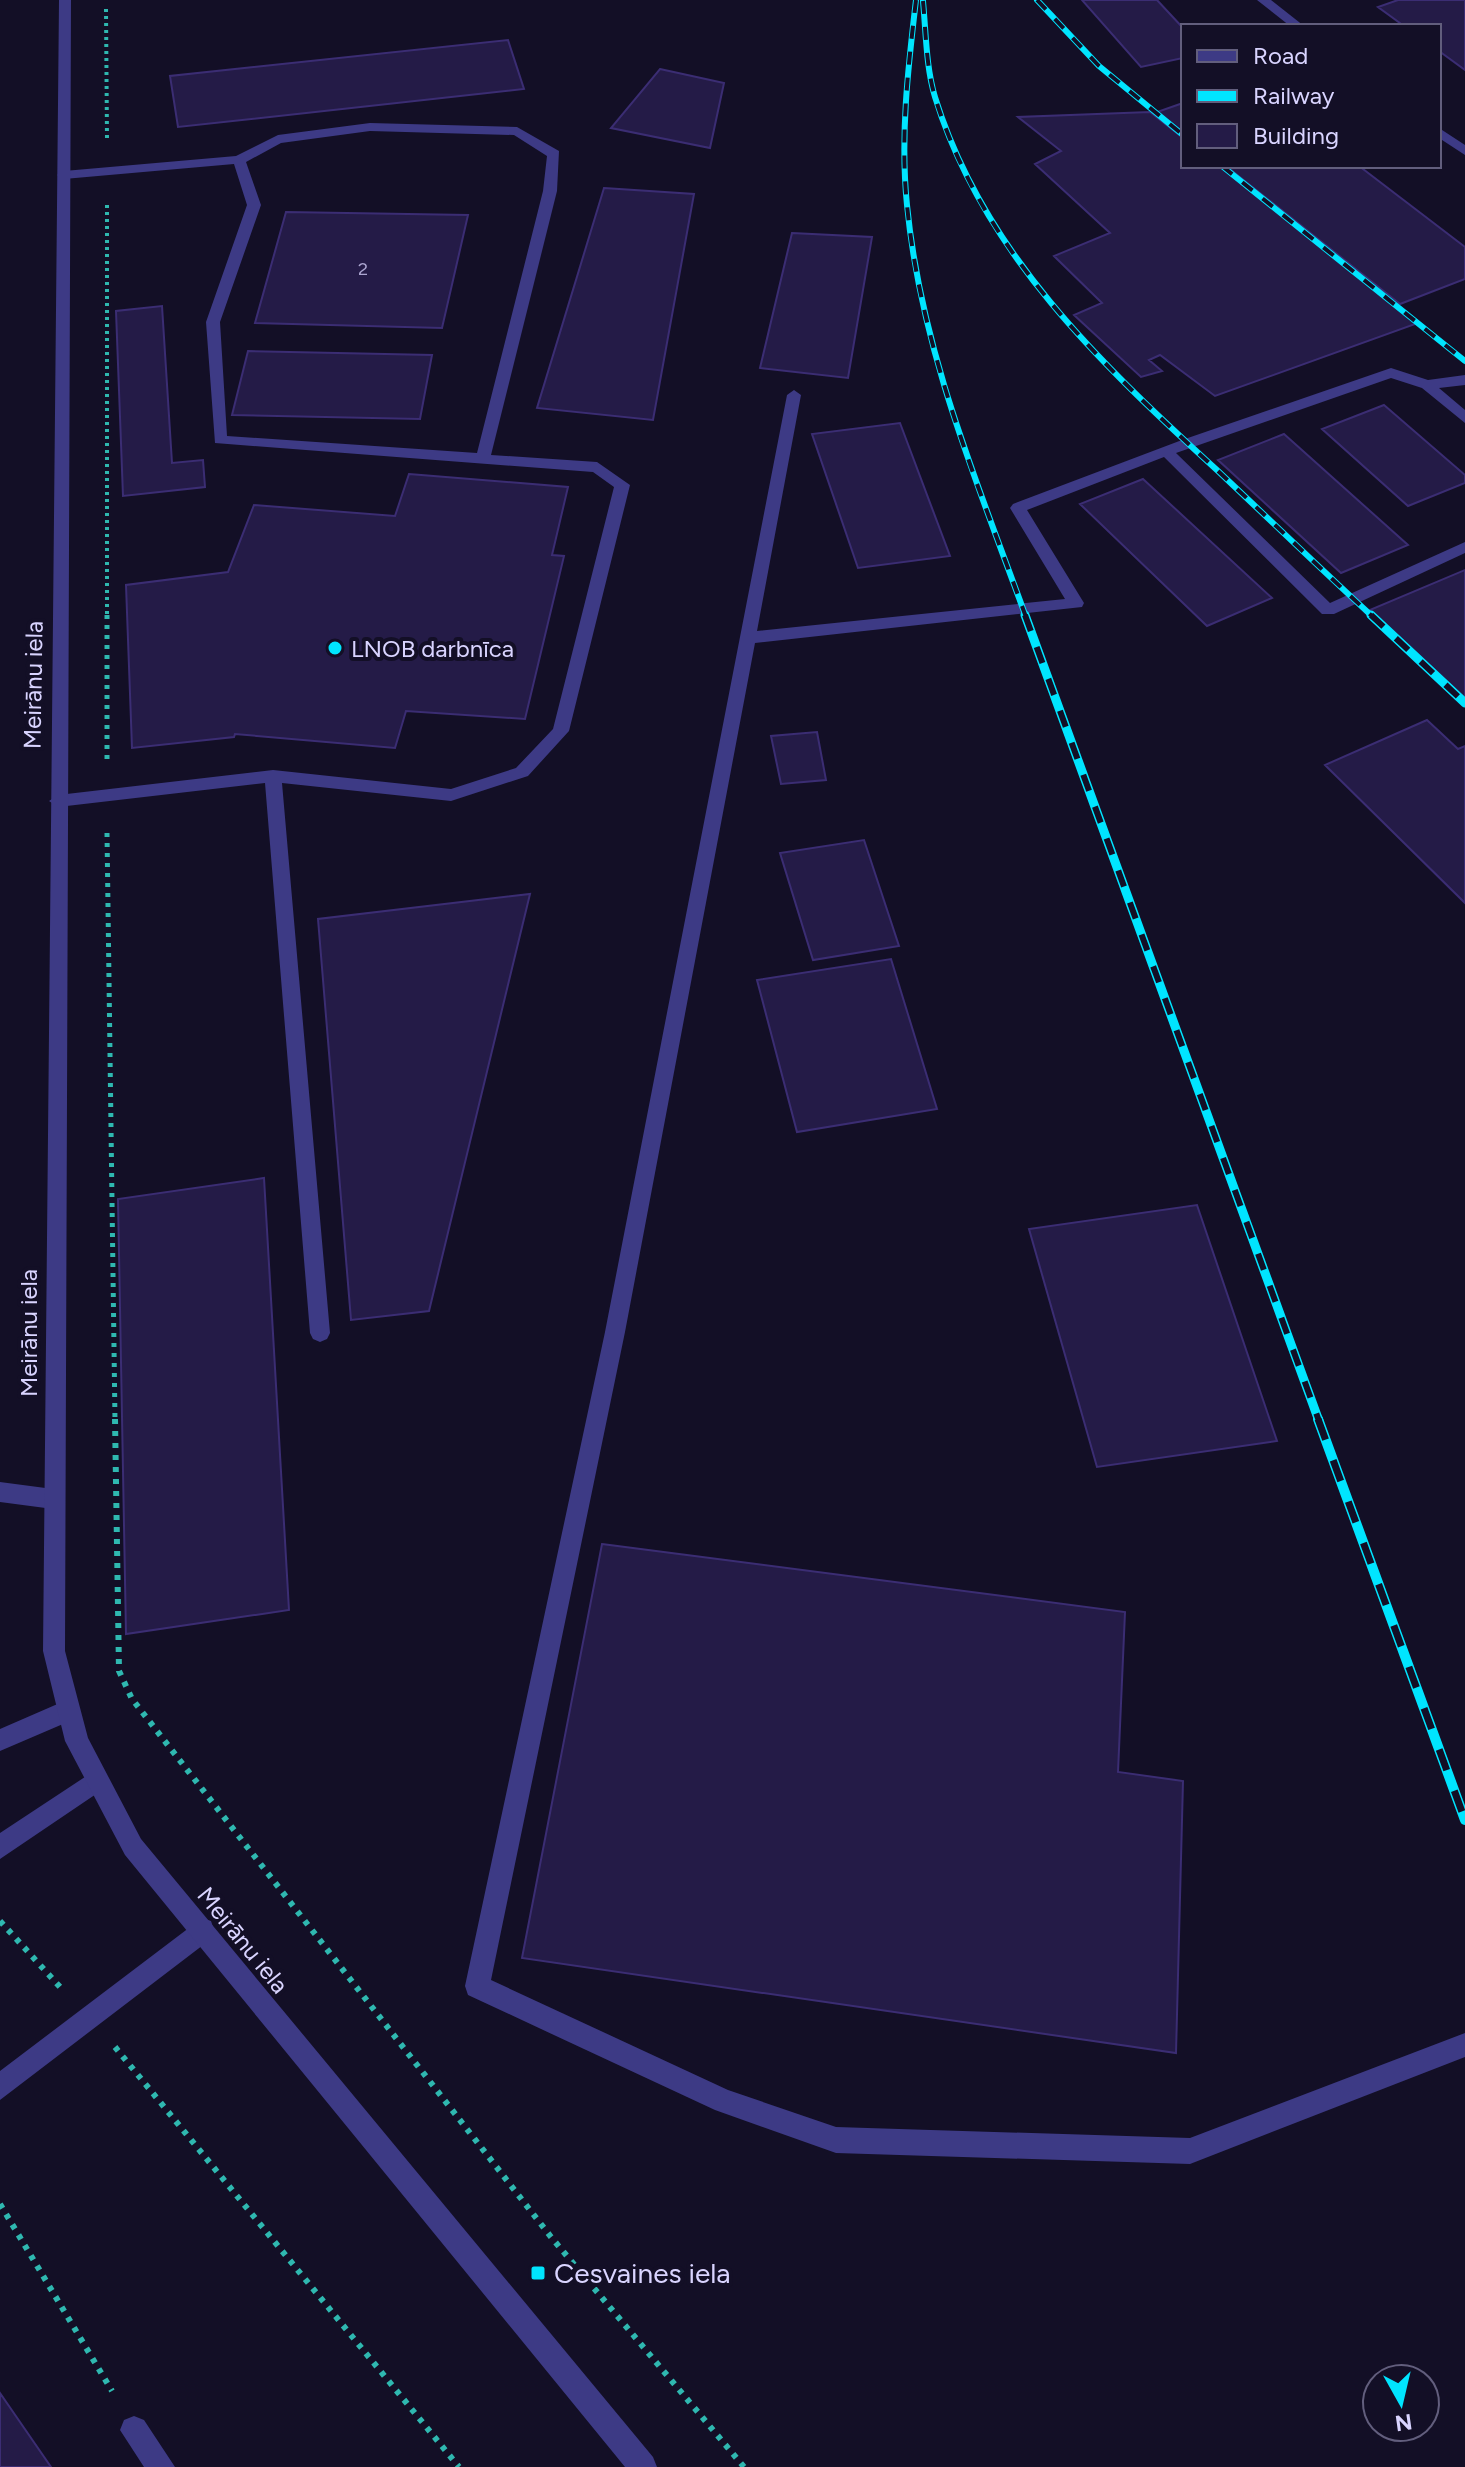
<svg xmlns="http://www.w3.org/2000/svg" width="1465" height="2467" viewBox="0 0 1465 2467" font-family="Figtree,sans-serif">
  <style>
    .building { fill: #241b47; stroke: #3b2d73; stroke-width: 2 }
    .lines { fill: none; stroke-linecap: round; stroke-linejoin: round }
    .path-far2 { stroke: #2fb8b0; stroke-width: 4; stroke-dasharray: 3 4; stroke-linecap: butt }
    .path-far1 { stroke: #2fb8b0; stroke-width: 5; stroke-dasharray: 4 6; stroke-linecap: butt }
    .path { stroke: #2fb8b0; stroke-width: 6; stroke-dasharray: 5 7; stroke-linecap: butt }
    .service { fill: #3d3a85; fill-rule: evenodd }
    .minor { fill: #3d3a85; fill-rule: evenodd }
    .rail-far2-casing { stroke: #00e5ff; stroke-width: 6 }
    .rail-far1-casing { stroke: #00e5ff; stroke-width: 9 }
    .rail-casing { stroke: #00e5ff; stroke-width: 10 }
    .rail-far2 { stroke: #130f26; stroke-width: 4; stroke-dasharray: 13; stroke-linecap: butt }
    .rail-far1 { stroke: #130f26; stroke-width: 6; stroke-dasharray: 17; stroke-linecap: butt }
    .rail { stroke: #130f26; stroke-width: 7; stroke-dasharray: 22; stroke-linecap: butt }
    .poi-dot { fill: #00e5ff; stroke: #130f26; stroke-width: 3 }
    .labels { text-anchor: middle; dominant-baseline: central; stroke-width: 8; stroke-linejoin: round; paint-order: stroke }
    .far-number-label { font-size: 18px; fill: #aca6d1 }
    .poi-label { font-size: 24px; fill: #d9d4ff; stroke: #130f26; text-anchor: start }
    .street-label { font-size: 24px; fill: #d9d4ff; stroke: #130f26 }
    .near-poi-label { font-size: 28px; fill: #d9d4ff; stroke: #130f26; text-anchor: start }
  </style>
  <rect width="100%" height="100%" fill="#130f26"/>
  <path class="building" d="M 1082,0 L 1157,0 L 1183,28 L 1183,58 L 1141,67 Z
    M 1398,0 L 1465,0 L 1465,70 L 1439,51 L 1439,26 L 1404,26 L 1378,7 Z
    M 508,40 L 524,89 L 178,127 L 170,76 Z
    M 660,69 L 724,83 L 710,148 L 611,128 Z
    M 1183,103 L 1183,132 L 1157,112 Z
    M 1150,112 L 1183,138 L 1183,166 L 1219,166 L 1418,323 L 1215,396 L 1160,355 L 1149,360 L 1162,371 L 1141,377 L 1074,315 L 1102,303 L 1054,256 L 1110,233 L 1035,164 L 1061,151 L 1018,117 Z
    M 1226,166 L 1359,166 L 1465,247 L 1465,279 L 1400,304 Z
    M 604,188 L 694,194 L 653,420 L 537,408 Z
    M 286,212 L 468,215 L 442,328 L 255,323 Z
    M 792,233 L 872,237 L 848,378 L 760,368 Z
    M 162,306 L 172,463 L 203,460 L 205,487 L 123,496 L 116,311 Z
    M 248,351 L 432,355 L 420,419 L 232,415 Z
    M 1384,405 L 1465,475 L 1465,483 L 1408,506 L 1322,429 Z
    M 900,423 L 950,556 L 858,568 L 812,434 Z
    M 1284,434 L 1408,545 L 1341,573 L 1218,460 Z
    M 409,474 L 568,487 L 552,555 L 564,556 L 525,719 L 406,711 L 395,748 L 235,734 L 234,737 L 132,748 L 126,585 L 228,572 L 254,505 L 395,516 Z
    M 1143,479 L 1272,598 L 1207,626 L 1080,504 Z
    M 1465,570 L 1465,705 L 1365,612 Z
    M 1427,720 L 1458,749 L 1465,746 L 1465,903 L 1325,765 Z
    M 817,732 L 826,780 L 781,784 L 771,736 Z
    M 864,840 L 899,946 L 813,960 L 780,853 Z
    M 530,894 L 429,1311 L 351,1320 L 318,919 Z
    M 891,959 L 937,1109 L 797,1132 L 757,980 Z
    M 264,1178 L 289,1610 L 126,1634 L 118,1199 Z
    M 1197,1205 L 1277,1441 L 1097,1467 L 1029,1229 Z
    M 602,1544 L 1125,1612 L 1118,1772 L 1183,1781 L 1176,2053 L 522,1958 Z
    M 0,2393 L 51,2467 L 0,2467 Z"/>
  <g class="lines">
    <path class="path-far2" d="M 106,9 L 107,139
      M 107,205 L 107,617"/>
    <path class="path-far1" d="M 107,615 L 107,759
      M 107,833 L 115,1421"/>
    <path class="path" d="M 115,1419 L 119,1671 L 132,1699 L 551,2237 L 744,2467
      M 0,1921 L 60,1987
      M 115,2047 L 459,2467
      M 0,2204 L 112,2391"/>
    <path class="service" d="M 1257,0 L 1271,0 L 1304,26 L 1290,26 Z
      M 370,123 L 517,127 L 559,151 L 557,191 L 491,455 L 597,462 L 630,485 L 569,731 L 528,776 L 451,801 L 282,783 L 330,1333 L 327,1339 L 320,1342 L 313,1339 L 310,1333 L 265,783 L 58,807 L 49,801 L 58,795 L 273,770 L 451,789 L 516,768 L 553,729 L 614,487 L 593,472 L 215,443 L 206,322 L 247,205 L 234,164 L 64,179 L 57,175 L 64,171 L 236,156 L 278,135 ZM 370,131 L 514,135 L 547,156 L 543,191 L 477,453 L 227,436 L 220,322 L 261,205 L 246,162 L 281,143 Z
      M 1439,128 L 1465,145 L 1465,155 L 1439,138 Z
      M 1391,368 L 1428,380 L 1465,375 L 1465,385 L 1439,388 L 1465,410 L 1465,423 L 1422,388 L 1391,378 L 1176,453 L 1330,603 L 1465,542 L 1465,553 L 1334,614 L 1322,614 L 1164,457 L 1027,510 L 1084,603 L 1082,607 L 755,643 L 625,1332 L 491,1980 L 728,2090 L 836,2127 L 1190,2138 L 1465,2033 L 1465,2057 L 1190,2164 L 836,2153 L 715,2110 L 468,1995 L 465,1986 L 605,1332 L 787,395 L 794,390 L 801,395 L 757,631 L 1065,599 L 1010,508 L 1013,504 L 1182,440 Z
      M 0,1482 L 53,1489 L 61,1492 L 64,1499 L 61,1506 L 53,1509 L 0,1502 Z
      M 69,1699 L 77,1702 L 80,1710 L 77,1718 L 0,1751 L 0,1729 Z
      M 97,1769 L 105,1772 L 109,1780 L 105,1788 L 0,1859 L 0,1833 Z
      M 202,1918 L 211,1921 L 214,1930 L 211,1939 L 0,2100 L 0,2071 Z
      M 134,2416 L 144,2420 L 175,2467 L 144,2467 L 120,2430 L 124,2420 Z"/>
    <path class="minor" d="M 59,0 L 71,0 L 65,1651 L 88,1738 L 141,1839 L 653,2457 L 657,2467 L 625,2467 L 125,1855 L 65,1741 L 43,1651 Z"/>
    <g class="rail-far2-casing">
      <path id="rail-far2" d="M 916,0 C 908,68 900,137 907,205 C 921,350 977,482 1026,617
        M 1037,0 L 1099,66 L 1183,135
        M 923,1 C 926,33 926,67 935,97 C 983,253 1101,364 1218,471 C 1270,520 1321,569 1373,617
        M 1222,166 L 1465,361"/>
    </g>
    <g class="rail-far1-casing">
      <path id="rail-far1" d="M 1025,615 L 1319,1421
        M 1371,615 L 1465,703"/>
    </g>
    <g class="rail-casing">
      <path id="rail" d="M 1318,1419 L 1465,1820"/>
    </g>
    <use href="#rail-far2" class="rail-far2"/>
    <use href="#rail-far1" class="rail-far1"/>
    <use href="#rail" class="rail"/>
  </g>
  <g class="poi-dot">
    <circle cx="335" cy="648" r="8"/>
    <rect x="530" y="2265" width="16" height="16" rx="4"/>
  </g>
  <g class="labels">
    <g class="far-number-label">
      <text x="363" y="269">2</text>
    </g>
    <g class="poi-label">
      <text x="351" y="648">LNOB darbnīca</text>
    </g>
    <g class="street-label">
      <text transform="translate(33 685) rotate(-89)">Meirānu iela</text>
      <text transform="translate(28 1333) rotate(-90)">Meirānu iela</text>
      <text transform="translate(243 1940) rotate(51)">Meirānu iela</text>
    </g>
    <g class="near-poi-label">
      <text x="554" y="2273">Cesvaines iela</text>
    </g>
  </g>
  <rect x="1181" y="24" width="260" height="144" fill="#130f26" stroke="#625e7d" stroke-width="2"/>
  <rect x="1197" y="50" width="40" height="12" fill="#3d3a85" stroke="#625e7d" stroke-width="2"/>
  <text x="1253" y="64" font-size="24" fill="#d9d4ff">Road</text>
  <rect x="1197" y="90" width="40" height="12" fill="#00e5ff" stroke="#625e7d" stroke-width="2"/>
  <text x="1253" y="104" font-size="24" fill="#d9d4ff">Railway</text>
  <rect x="1197" y="124" width="40" height="24" fill="#241b47" stroke="#625e7d" stroke-width="2"/>
  <text x="1253" y="144" font-size="24" fill="#d9d4ff">Building</text>
  <g transform="translate(1401 2403) rotate(172)"><circle r="38" fill="#130f26" stroke="#625e7d" stroke-width="2"/>
  <path d="M0-6L14 30L0 20L-14 30Z" fill="#00e5ff"/>
  <text y="-12" font-size="22" font-weight="bold" text-anchor="middle" fill="#d9d4ff">N</text>
  </g>
</svg>
